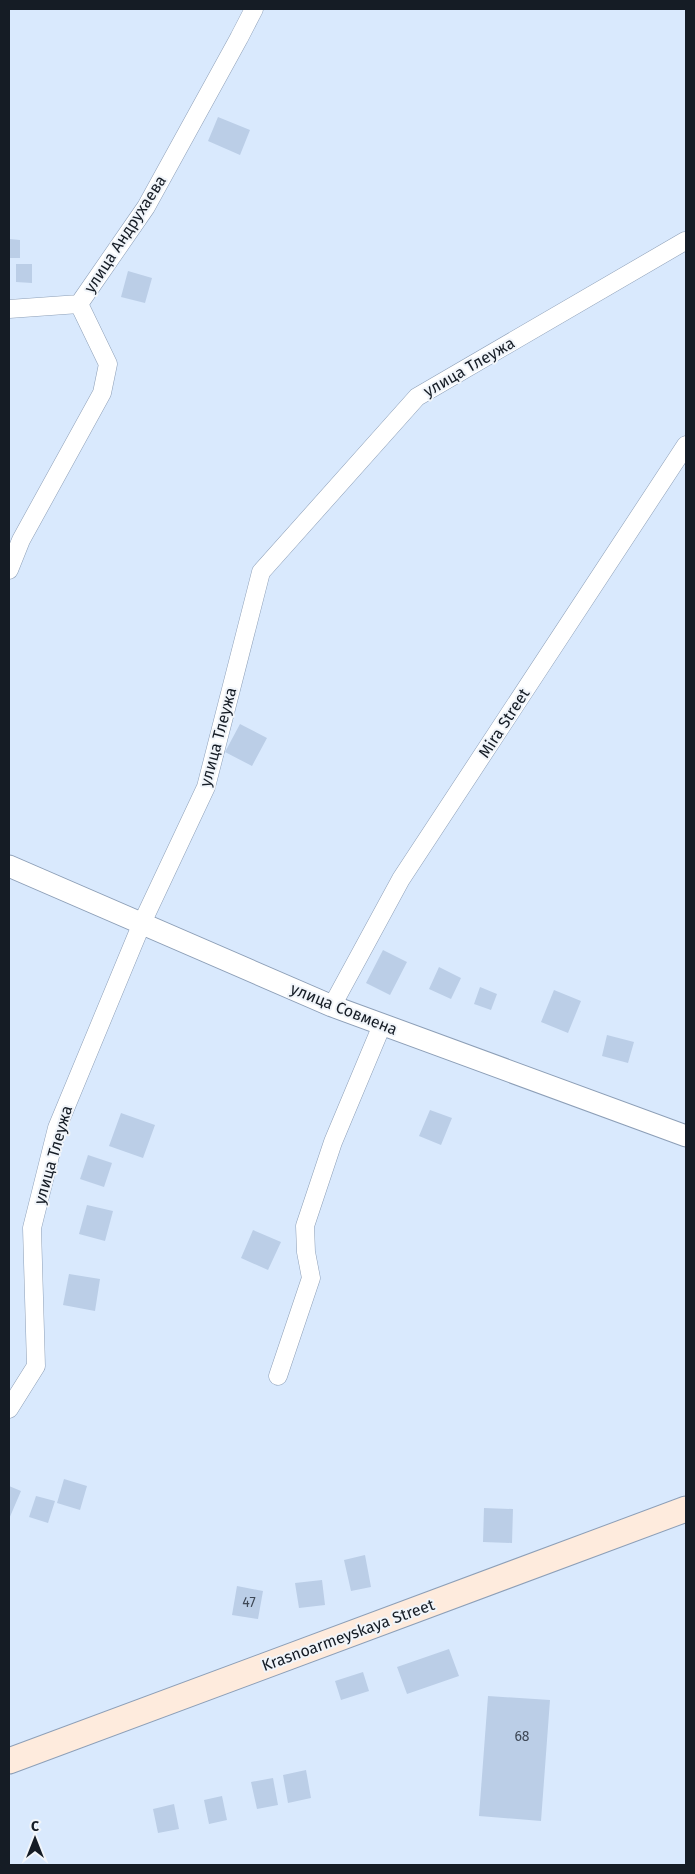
<svg xmlns="http://www.w3.org/2000/svg" width="695" height="1874" viewBox="0 0 695 1874" font-family="'Fira Sans',sans-serif">
  <style>
    .building { fill: #bbcee7 }
    .lines { fill: none; stroke-linecap: round; stroke-linejoin: round }
    .minor-casing { stroke: #8d9fb7; stroke-width: 19 }
    .tertiary-casing { stroke: #8d9fb7; stroke-width: 23 }
    .secondary-casing { stroke: #8d9fb7; stroke-width: 27 }
    .minor { stroke: #fff; stroke-width: 18 }
    .tertiary { stroke: #fff; stroke-width: 21 }
    .secondary { stroke: #feebdd; stroke-width: 25 }
    .labels { text-anchor: middle; dominant-baseline: central; stroke-width: 4; stroke-linejoin: round; paint-order: stroke }
    .number-label { font-size: 14px; fill: #3e4856 }
    .street-label { font-size: 16px; fill: #151c25; stroke: #f1f5fa }
  </style>
  <rect width="100%" height="100%" fill="#d9e9fd"/>
  <path class="building" d="M 218,117 L 250,130 L 240,155 L 208,141 Z
    M 9,239 L 20,240 L 20,258 L 9,258 Z
    M 16,264 L 32,264 L 32,283 L 16,282 Z
    M 128,271 L 152,278 L 145,303 L 121,297 Z
    M 240,724 L 267,738 L 252,766 L 225,752 Z
    M 383,950 L 407,962 L 390,995 L 366,983 Z
    M 439,967 L 461,978 L 451,999 L 429,989 Z
    M 480,987 L 497,994 L 491,1010 L 474,1004 Z
    M 554,990 L 581,1001 L 568,1033 L 541,1022 Z
    M 607,1035 L 634,1042 L 628,1063 L 602,1056 Z
    M 430,1110 L 452,1118 L 441,1145 L 419,1136 Z
    M 121,1113 L 155,1125 L 143,1158 L 109,1146 Z
    M 88,1155 L 112,1163 L 104,1187 L 80,1179 Z
    M 87,1205 L 113,1211 L 105,1241 L 79,1234 Z
    M 253,1230 L 281,1242 L 268,1270 L 241,1258 Z
    M 69,1274 L 100,1279 L 95,1311 L 63,1305 Z
    M 64,1479 L 87,1486 L 80,1510 L 57,1503 Z
    M 9,1486 L 21,1491 L 9,1519 Z
    M 36,1496 L 55,1501 L 48,1523 L 29,1517 Z
    M 484,1508 L 513,1509 L 512,1543 L 483,1542 Z
    M 365,1555 L 371,1587 L 351,1591 L 344,1560 Z
    M 322,1580 L 325,1605 L 299,1608 L 295,1583 Z
    M 237,1586 L 263,1591 L 258,1619 L 232,1615 Z
    M 449,1649 L 459,1676 L 407,1694 L 397,1667 Z
    M 363,1672 L 369,1691 L 341,1700 L 335,1681 Z
    M 488,1696 L 550,1700 L 541,1821 L 479,1816 Z
    M 306,1770 L 311,1798 L 288,1803 L 283,1775 Z
    M 273,1778 L 278,1805 L 257,1809 L 251,1782 Z
    M 222,1796 L 227,1820 L 209,1824 L 204,1800 Z
    M 174,1804 L 179,1829 L 158,1833 L 153,1809 Z"/>
  <g class="lines">
    <g class="minor-casing">
      <path id="minor" d="M 9,309 L 79,304
        M 9,570 L 21,540 L 102,393 L 108,364 L 79,304 L 146,207 L 239,38 L 254,9
        M 332,1006 L 401,879 L 686,445
        M 278,1376 L 311,1278 L 306,1252 L 305,1226 L 333,1142 L 382,1025
        M 9,1409 L 36,1366 L 32,1228 L 57,1128 L 142,923 L 206,787 L 261,572 L 417,397 L 685,241"/>
    </g>
    <g class="tertiary-casing">
      <path id="tertiary" d="M 9,866 L 332,1006 L 686,1136"/>
    </g>
    <g class="secondary-casing">
      <path id="secondary" d="M 9,1761 L 686,1509"/>
    </g>
    <use href="#minor" class="minor"/>
    <use href="#tertiary" class="tertiary"/>
    <use href="#secondary" class="secondary"/>
  </g>
  <g class="labels">
    <g class="number-label">
      <text x="249" y="1602">47</text>
      <text x="522" y="1736">68</text>
    </g>
    <g class="street-label">
      <text transform="translate(125 234) rotate(-57)">улица Андрухаева</text>
      <text transform="translate(469 367) rotate(-30)">улица Тлеужа</text>
      <text transform="translate(504 723) rotate(-57)">Mira Street</text>
      <text transform="translate(218 737) rotate(-75)">улица Тлеужа</text>
      <text transform="translate(344 1009) rotate(22)">улица Совмена</text>
      <text transform="translate(53 1155) rotate(-74)">улица Тлеужа</text>
      <text transform="translate(348 1635) rotate(-20)">Krasnoarmeyskaya Street</text>
    </g>
  </g>
  <rect width="695" height="1874" fill="none" stroke="#151c25" stroke-width="20"/>
  <g transform="translate(35 1839)" stroke="#f1f5fa" stroke-width="4" paint-order="stroke">
  <path d="M0-4L9 19L0 12L-9 19Z" fill="#151c25"/>
  <text y="-8" font-size="14" font-weight="bold" text-anchor="middle" fill="#151c25">С</text>
  </g>
</svg>
